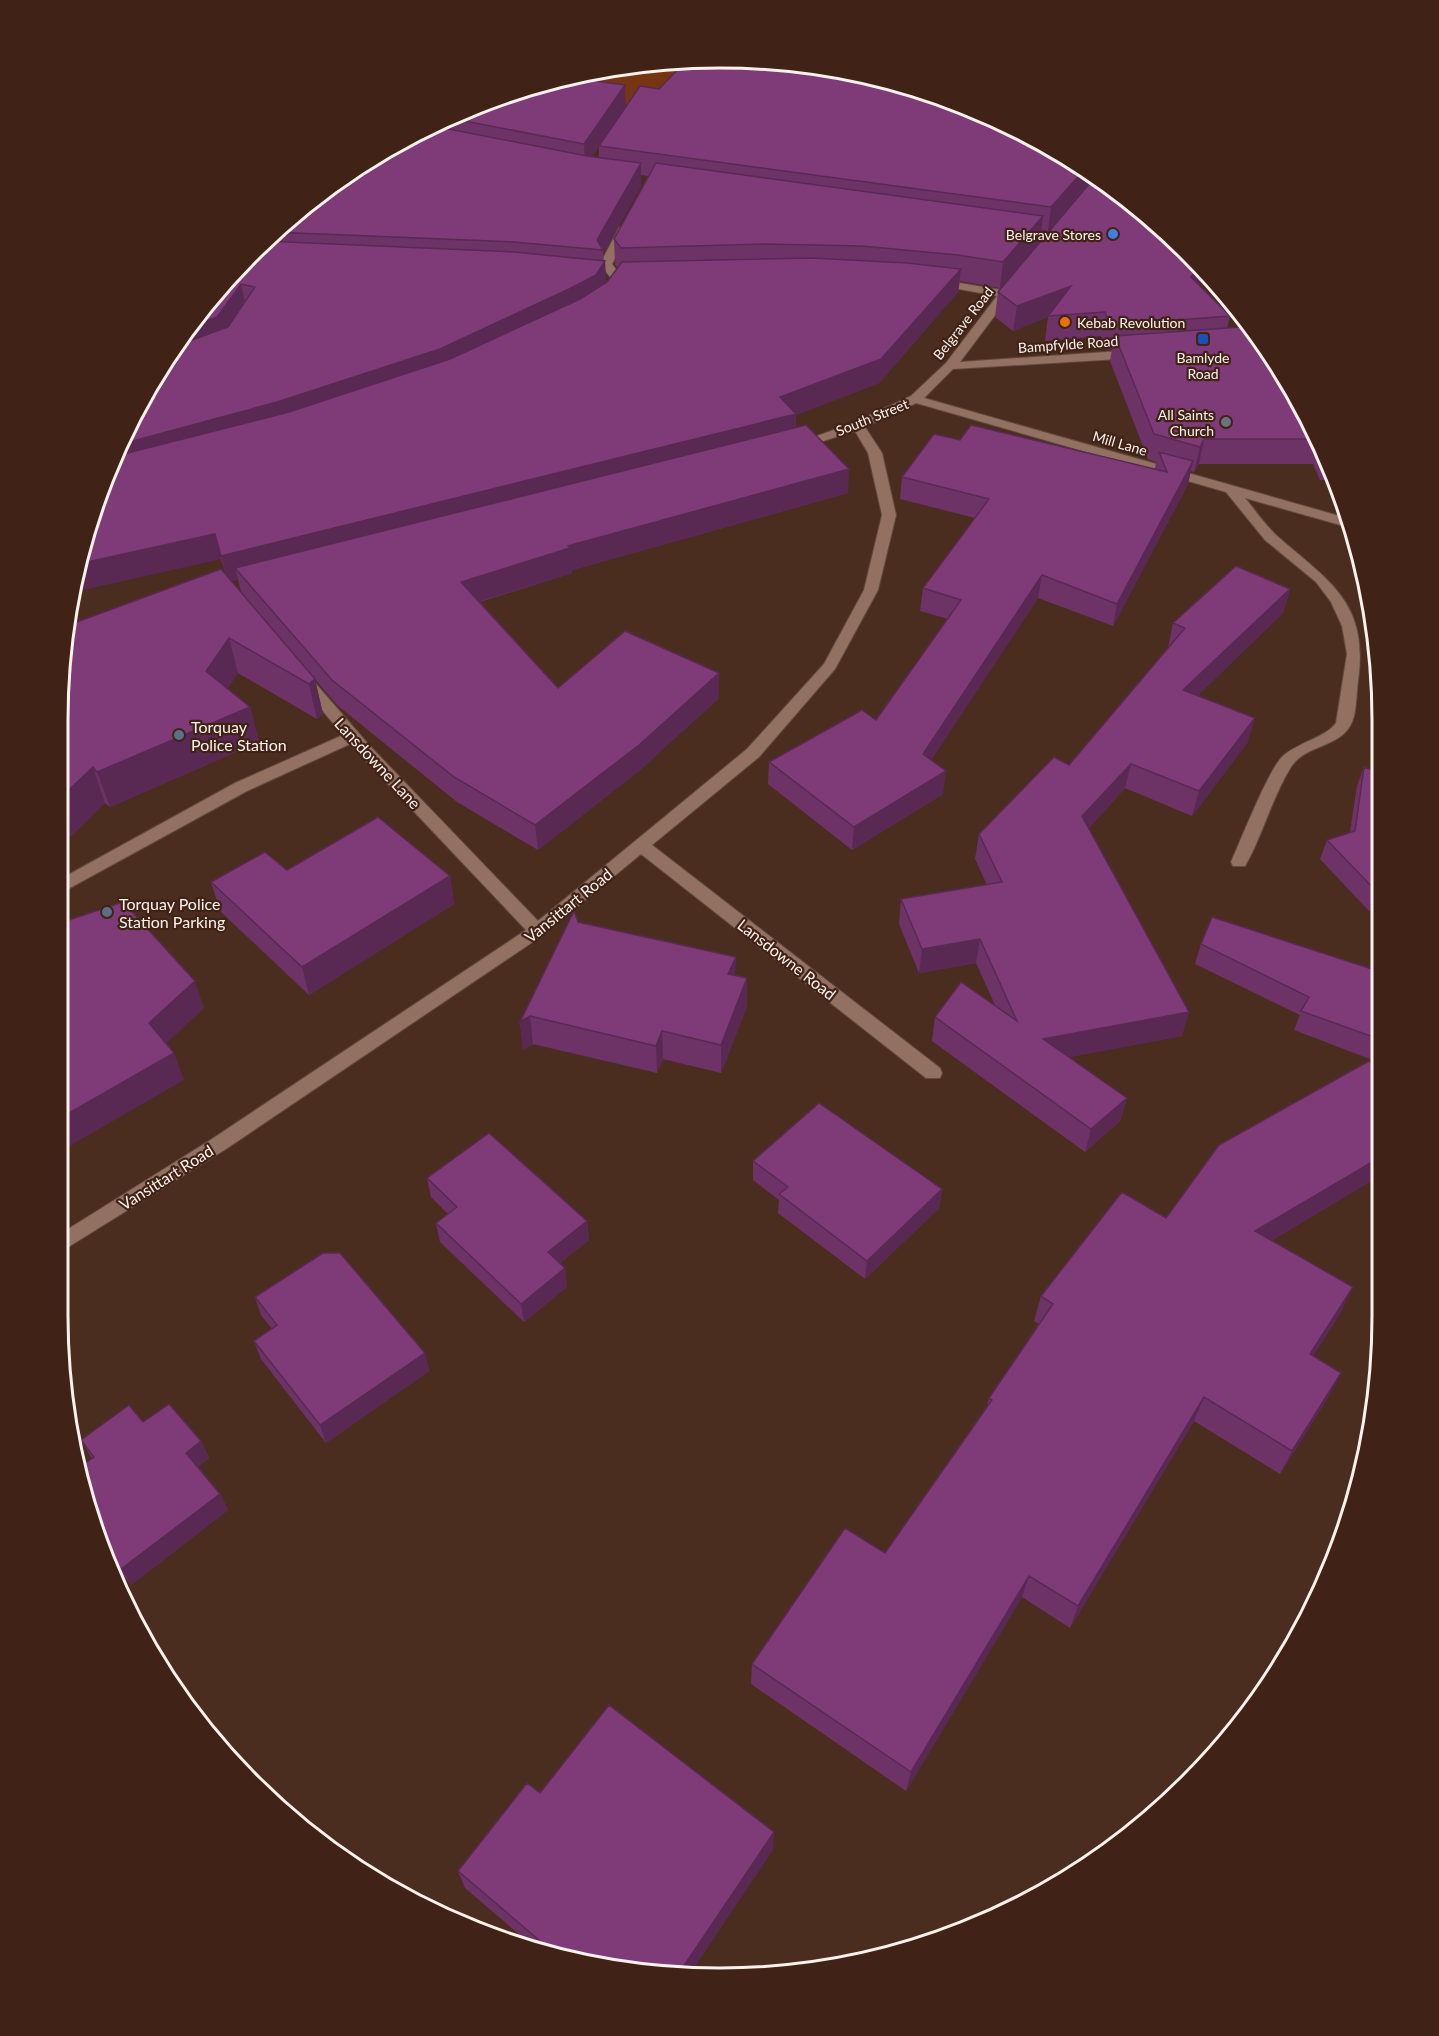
<svg xmlns="http://www.w3.org/2000/svg" width="1439" height="2036" viewBox="0 0 1439 2036" font-family="Lato,sans-serif">
  <style>
    .green { fill: #783513 }
    .lines { fill: none; stroke-linecap: round; stroke-linejoin: round }
    .minor-casing { stroke: #614a3f; stroke-width: 2 }
    .minor { fill: #937162; fill-rule: evenodd }
    .wall { fill: #6d3367; fill-rule: evenodd }
    .shaded-wall { fill: #592954 }
    .building { fill: #7f3b78; stroke: #592954; stroke-width: 1.5 }
    .shop-dot { fill: #3f7fe0; stroke: #402316; stroke-width: 2 }
    .food-dot { fill: #e8710a; stroke: #402316; stroke-width: 2 }
    .transit-dot { fill: #1a4fb4; stroke: #402316; stroke-width: 2 }
    .worship-dot { fill: #6b7280; stroke: #402316; stroke-width: 2 }
    .service-dot { fill: #5c6f8a; stroke: #402316; stroke-width: 2 }
    .labels { text-anchor: middle; dominant-baseline: central; stroke-width: 4.5; stroke-linejoin: round; paint-order: stroke }
    .far-poi-label { font-size: 14px; fill: #fdf1ec; stroke: #402316; text-anchor: end }
    .far-street-label { font-size: 14px; fill: #fdf1ec; stroke: #402316 }
    .poi-label { font-size: 16px; fill: #fdf1ec; stroke: #402316; text-anchor: start }
    .street-label { font-size: 16px; fill: #fdf1ec; stroke: #402316 }
    .rim { fill: none; stroke: #fdf1ec; stroke-width: 3 }
  </style>
  <rect width="100%" height="100%" fill="#4b2d20"/>
  <path class="green" d="M 762,58 L 891,79 L 645,108 L 523,88 L 633,63 Z"/>
  <g class="lines">
    <g class="minor-casing">
      <path id="minor" d="M 625,225 L 631,228 L 612,264 L 624,280 L 618,283 L 614,282 L 600,264 L 619,228 Z
        M 935,279 L 1002,290 L 1007,284 L 1017,286 L 960,362 L 1135,350 L 1141,354 L 1135,358 L 953,369 L 924,398 L 1350,519 L 1351,528 L 1245,498 C 1255,510 1265,525 1277,536 C 1330,582 1369,603 1358,681 C 1356,695 1357,715 1350,726 C 1337,748 1305,745 1291,767 C 1272,797 1263,835 1245,866 L 1233,866 L 1231,862 C 1241,840 1268,771 1282,757 C 1298,742 1325,738 1336,723 L 1347,654 L 1342,626 L 1331,602 L 1316,582 L 1265,540 L 1226,492 L 916,403 L 865,427 L 882,453 L 896,515 L 878,590 L 835,669 L 759,757 L 652,845 L 940,1068 L 942,1073 L 940,1078 L 926,1078 L 641,854 L 543,935 L 226,1149 L 57,1254 L 57,1236 L 212,1139 L 526,930 L 350,744 L 247,791 L 57,895 L 57,881 L 235,783 L 343,735 L 296,679 L 304,674 L 309,676 L 369,745 L 538,921 L 747,749 L 824,664 L 864,590 L 882,515 L 868,453 L 855,431 L 798,449 L 792,445 L 853,423 L 911,396 L 946,363 L 997,296 L 931,284 L 931,280 Z"/>
    </g>
    <use href="#minor" class="minor"/>
  </g>
  <path class="wall" d="M 659,89 L 1012,125 L 1123,194 L 1199,285 L 1230,316 L 1227,328 L 1314,427 L 1336,480 L 1320,480 L 1313,464 L 1199,464 L 1194,472 L 1191,471 L 1188,484 L 1113,626 L 1038,598 L 931,760 L 943,794 L 852,850 L 768,784 L 769,762 L 876,720 L 948,619 L 920,611 L 923,588 L 975,518 L 900,499 L 902,477 L 960,440 L 1155,469 L 1156,462 L 1148,459 L 1110,361 L 1112,349 L 1106,350 L 1101,336 L 1045,341 L 1048,317 L 1013,331 L 995,317 L 998,292 L 1095,177 L 1094,177 L 1048,231 L 1041,230 L 1040,241 L 1000,288 L 960,281 L 958,292 L 879,383 L 796,415 L 796,428 L 848,493 L 572,570 L 572,573 L 480,602 L 558,688 L 719,698 L 640,770 L 538,850 L 457,802 L 337,705 L 241,592 L 238,579 L 231,581 L 315,679 L 323,714 L 317,719 L 238,673 L 227,689 L 250,707 L 259,742 L 110,807 L 105,803 L 71,836 L 57,719 L 226,575 L 221,559 L 146,388 L 194,316 L 282,222 L 388,146 L 506,92 L 626,106 ZM 599,147 L 599,157 L 592,156 ZM 641,175 L 648,176 L 614,239 L 615,264 L 618,268 L 606,283 L 605,261 L 604,261 L 603,254 L 641,186 Z
    M 1290,589 L 1283,613 L 1197,696 L 1255,718 L 1247,743 L 1192,816 L 1125,788 L 1089,828 L 1182,1036 L 1069,1057 L 1127,1098 L 1120,1121 L 1085,1152 L 932,1041 L 935,1017 L 995,1005 L 976,963 L 919,973 L 899,924 L 901,899 L 987,885 L 975,859 L 979,834 L 1069,765 L 1168,648 L 1173,623 Z
    M 1364,767 L 1377,772 L 1378,908 L 1369,911 L 1320,859 L 1327,840 L 1350,832 L 1357,786 Z
    M 287,870 L 450,876 L 454,904 L 309,995 L 220,911 L 211,882 Z
    M 578,922 L 735,976 L 747,978 L 747,1006 L 721,1073 L 663,1059 L 657,1073 L 533,1044 L 523,1050 L 520,1022 Z
    M 1201,944 L 1378,971 L 1379,1056 L 1370,1059 L 1294,1030 L 1300,1015 L 1195,964 Z
    M 753,1161 L 942,1189 L 939,1208 L 865,1279 L 778,1213 L 779,1200 L 753,1180 Z
    M 427,1178 L 587,1221 L 589,1240 L 560,1263 L 565,1268 L 567,1287 L 524,1322 L 440,1242 L 436,1223 L 448,1214 L 431,1197 Z
    M 1166,1218 L 1272,1241 L 1341,1312 L 1313,1356 L 1328,1397 L 1280,1474 L 1194,1421 L 1070,1628 L 1022,1597 L 906,1791 L 751,1684 L 752,1664 L 885,1553 L 987,1406 L 989,1398 L 1039,1324 L 1034,1321 L 1041,1296 Z
    M 255,1297 L 425,1353 L 429,1371 L 326,1443 L 261,1359 L 254,1341 L 272,1329 L 261,1315 Z
    M 143,1422 L 201,1441 L 209,1458 L 197,1467 L 220,1494 L 228,1510 L 131,1585 L 99,1544 L 80,1488 L 92,1459 L 81,1440 Z
    M 540,1793 L 773,1850 L 633,1973 L 533,1946 L 465,1888 L 458,1871 Z"/>
  <path class="shaded-wall" d="M 625,85 L 626,107 L 585,167 L 584,144 Z
    M 641,163 L 641,186 L 603,254 L 603,250 L 597,240 Z
    M 1084,170 L 1094,176 L 1048,231 L 1051,207 Z
    M 1043,216 L 1040,241 L 1000,288 L 1003,262 Z
    M 605,261 L 606,285 L 571,313 L 282,426 L 107,466 L 118,445 Z
    M 1200,266 L 1207,273 L 1186,302 L 1191,277 Z
    M 961,269 L 958,292 L 879,383 L 796,415 L 795,439 L 235,568 L 238,579 L 228,581 L 221,556 L 780,397 Z
    M 241,284 L 246,308 L 223,341 L 179,358 L 175,344 L 185,329 Z
    M 1071,286 L 1048,317 L 1013,331 L 1017,306 Z
    M 1204,439 L 1199,464 L 1194,472 L 1200,447 Z
    M 1193,461 L 1188,484 L 1113,626 L 1117,604 Z
    M 849,469 L 848,493 L 572,570 L 572,573 L 465,606 L 461,582 L 568,546 Z
    M 215,534 L 221,559 L 70,593 L 78,564 Z
    M 1042,575 L 1038,598 L 920,777 L 923,754 Z
    M 1290,589 L 1283,613 L 1177,715 L 1183,690 Z
    M 229,638 L 238,673 L 215,706 L 206,671 Z
    M 719,673 L 719,698 L 640,770 L 538,850 L 535,825 Z
    M 315,679 L 323,714 L 317,719 L 309,684 Z
    M 250,707 L 259,742 L 110,807 L 97,772 Z
    M 1255,718 L 1247,743 L 1192,816 L 1199,791 Z
    M 1131,764 L 1125,788 L 1077,841 L 1082,816 Z
    M 93,767 L 105,803 L 71,836 L 57,844 L 57,801 Z
    M 946,771 L 943,794 L 852,850 L 854,827 Z
    M 450,876 L 454,904 L 309,995 L 302,967 Z
    M 1378,891 L 1378,908 L 1369,911 L 1377,892 Z
    M 980,939 L 976,963 L 919,973 L 922,949 Z
    M 736,957 L 735,985 L 728,974 Z
    M 747,978 L 747,1006 L 721,1073 L 721,1045 Z
    M 195,981 L 204,1008 L 159,1050 L 149,1023 Z
    M 1189,1012 L 1182,1036 L 1038,1063 L 1043,1039 Z
    M 530,1016 L 533,1044 L 523,1050 L 520,1022 Z
    M 662,1031 L 663,1059 L 657,1073 L 656,1046 Z
    M 1379,1039 L 1379,1056 L 1370,1059 Z
    M 174,1053 L 184,1080 L 57,1153 L 57,1120 Z
    M 1127,1098 L 1120,1121 L 1085,1152 L 1091,1129 Z
    M 1379,1158 L 1380,1176 L 1245,1257 L 1255,1231 Z
    M 942,1189 L 939,1208 L 865,1279 L 867,1261 Z
    M 587,1221 L 589,1240 L 550,1271 L 548,1252 Z
    M 565,1268 L 567,1287 L 524,1322 L 521,1304 Z
    M 1353,1287 L 1341,1312 L 1298,1379 L 1310,1354 Z
    M 425,1353 L 429,1371 L 326,1443 L 320,1425 Z
    M 1341,1373 L 1328,1397 L 1280,1474 L 1292,1451 Z
    M 1204,1397 L 1194,1421 L 1070,1628 L 1078,1606 Z
    M 201,1441 L 209,1458 L 194,1470 L 186,1453 Z
    M 220,1494 L 228,1510 L 131,1585 L 121,1569 Z
    M 1029,1576 L 1022,1597 L 906,1791 L 911,1772 Z
    M 774,1832 L 773,1850 L 688,1977 L 677,1976 Z"/>
  <path class="building" d="M 762,58 L 891,79 L 1012,125 L 1084,170 L 1051,207 L 599,146 L 640,86 L 659,89 L 686,61 Z
    M 581,79 L 625,85 L 584,144 L 449,118 L 506,92 L 545,83 L 577,84 Z
    M 433,126 L 587,156 L 641,163 L 597,240 L 603,250 L 514,242 L 273,232 L 282,222 L 388,146 Z
    M 656,163 L 1043,216 L 1003,262 L 958,255 L 862,246 L 764,244 L 621,248 L 614,239 Z
    M 1095,177 L 1123,194 L 1200,266 L 1191,277 L 1230,316 L 1110,325 L 1105,312 L 1048,316 L 1071,286 L 1017,306 L 998,292 Z
    M 264,241 L 514,252 L 605,261 L 596,275 L 569,289 L 440,349 L 277,402 L 118,445 L 146,388 L 175,345 L 179,345 L 228,327 L 255,287 L 241,284 L 217,317 L 185,329 L 194,316 Z
    M 811,258 L 907,263 L 961,269 L 881,359 L 780,397 L 796,414 L 221,556 L 215,534 L 78,564 L 107,466 L 112,457 L 289,412 L 450,359 L 580,299 L 607,282 L 622,262 Z
    M 1241,327 L 1260,347 L 1314,427 L 1319,439 L 1204,439 L 1200,447 L 1154,434 L 1115,336 Z
    M 806,425 L 849,469 L 568,546 L 570,548 L 461,582 L 558,688 L 625,631 L 719,673 L 639,745 L 535,825 L 454,777 L 332,680 L 235,568 Z
    M 971,425 L 1167,472 L 1159,452 L 1193,461 L 1117,604 L 1042,575 L 923,754 L 946,771 L 854,827 L 769,762 L 862,710 L 876,720 L 961,600 L 923,588 L 989,499 L 902,477 L 934,434 L 960,440 Z
    M 1236,566 L 1290,589 L 1183,690 L 1255,718 L 1199,791 L 1131,764 L 1082,816 L 1189,1012 L 1043,1039 L 1127,1098 L 1091,1129 L 935,1017 L 961,982 L 1017,1021 L 980,939 L 922,949 L 901,899 L 1002,882 L 979,834 L 1054,757 L 1069,765 L 1185,628 L 1173,623 Z
    M 221,569 L 315,679 L 309,684 L 229,638 L 206,671 L 250,707 L 97,772 L 93,767 L 57,801 L 57,719 L 66,626 Z
    M 1364,767 L 1377,772 L 1378,891 L 1377,892 L 1327,840 L 1355,831 Z
    M 378,817 L 450,876 L 302,967 L 211,882 L 265,852 L 287,870 Z
    M 123,902 L 195,981 L 149,1023 L 174,1053 L 57,1120 L 57,924 Z
    M 574,911 L 578,922 L 736,957 L 728,974 L 747,978 L 721,1045 L 662,1031 L 656,1046 L 530,1016 L 520,1022 Z
    M 1212,917 L 1378,971 L 1379,1039 L 1301,1011 L 1309,997 L 1201,944 Z
    M 1369,1061 L 1379,1070 L 1379,1158 L 1255,1231 L 1353,1287 L 1310,1354 L 1341,1373 L 1292,1451 L 1204,1397 L 1078,1606 L 1029,1576 L 911,1772 L 752,1664 L 845,1528 L 885,1553 L 992,1400 L 989,1398 L 1053,1304 L 1041,1296 L 1122,1192 L 1166,1218 L 1219,1145 Z
    M 819,1103 L 942,1189 L 867,1261 L 779,1194 L 788,1187 L 753,1161 Z
    M 489,1133 L 587,1221 L 548,1252 L 565,1268 L 521,1304 L 436,1223 L 457,1207 L 427,1178 Z
    M 323,1253 L 340,1253 L 425,1353 L 320,1425 L 254,1341 L 277,1325 L 255,1297 Z
    M 169,1404 L 201,1441 L 186,1453 L 220,1494 L 121,1569 L 96,1538 L 80,1488 L 77,1469 L 94,1457 L 81,1440 L 129,1405 L 143,1422 Z
    M 609,1705 L 774,1832 L 677,1976 L 633,1973 L 553,1952 L 458,1871 L 527,1783 L 540,1793 Z"/>
  <circle class="shop-dot" cx="1113" cy="234" r="6"/>
  <circle class="food-dot" cx="1065" cy="322" r="6"/>
  <rect class="transit-dot" x="1197" y="333" width="12" height="12" rx="3"/>
  <circle class="worship-dot" cx="1226" cy="422" r="6"/>
  <g class="service-dot">
    <circle cx="179" cy="735" r="6"/>
    <circle cx="107" cy="912" r="6"/>
  </g>
  <g class="labels">
    <g class="far-poi-label">
      <text x="1101" y="234">Belgrave Stores</text>
      <text x="1077" y="322" text-anchor="start">Kebab Revolution</text>
      <text x="1203" y="357" text-anchor="middle">Bamlyde<tspan x="1203" dy="16">Road</tspan></text>
      <text x="1214" y="414">All Saints<tspan x="1214" dy="16">Church</tspan></text>
    </g>
    <g class="far-street-label">
      <text transform="translate(963 323) rotate(-52)">Belgrave Road</text>
      <text transform="translate(1068 344) rotate(-4)">Bampfylde Road</text>
      <text transform="translate(872 417) rotate(-22)">South Street</text>
      <text transform="translate(1120 443) rotate(16)">Mill Lane</text>
    </g>
    <g class="poi-label">
      <text x="191" y="726">Torquay<tspan x="191" dy="18">Police Station</tspan></text>
      <text x="119" y="903">Torquay Police<tspan x="119" dy="18">Station Parking</tspan></text>
    </g>
    <g class="street-label">
      <text transform="translate(378 763) rotate(47)">Lansdowne Lane</text>
      <text transform="translate(568 905) rotate(-39)">Vansittart Road</text>
      <text transform="translate(787 959) rotate(38)">Lansdowne Road</text>
      <text transform="translate(166 1177) rotate(-32)">Vansittart Road</text>
    </g>
  </g>
  <path d="M0 0H1439V2036H0ZM720 68H720A652 652 0 0 1 1372 720V1316A652 652 0 0 1 720 1968H720A652 652 0 0 1 68 1316V720A652 652 0 0 1 720 68Z" fill="#402316" fill-rule="evenodd"/>
  <path class="rim" d="M720 68H720A652 652 0 0 1 1372 720V1316A652 652 0 0 1 720 1968H720A652 652 0 0 1 68 1316V720A652 652 0 0 1 720 68Z"/>
</svg>
